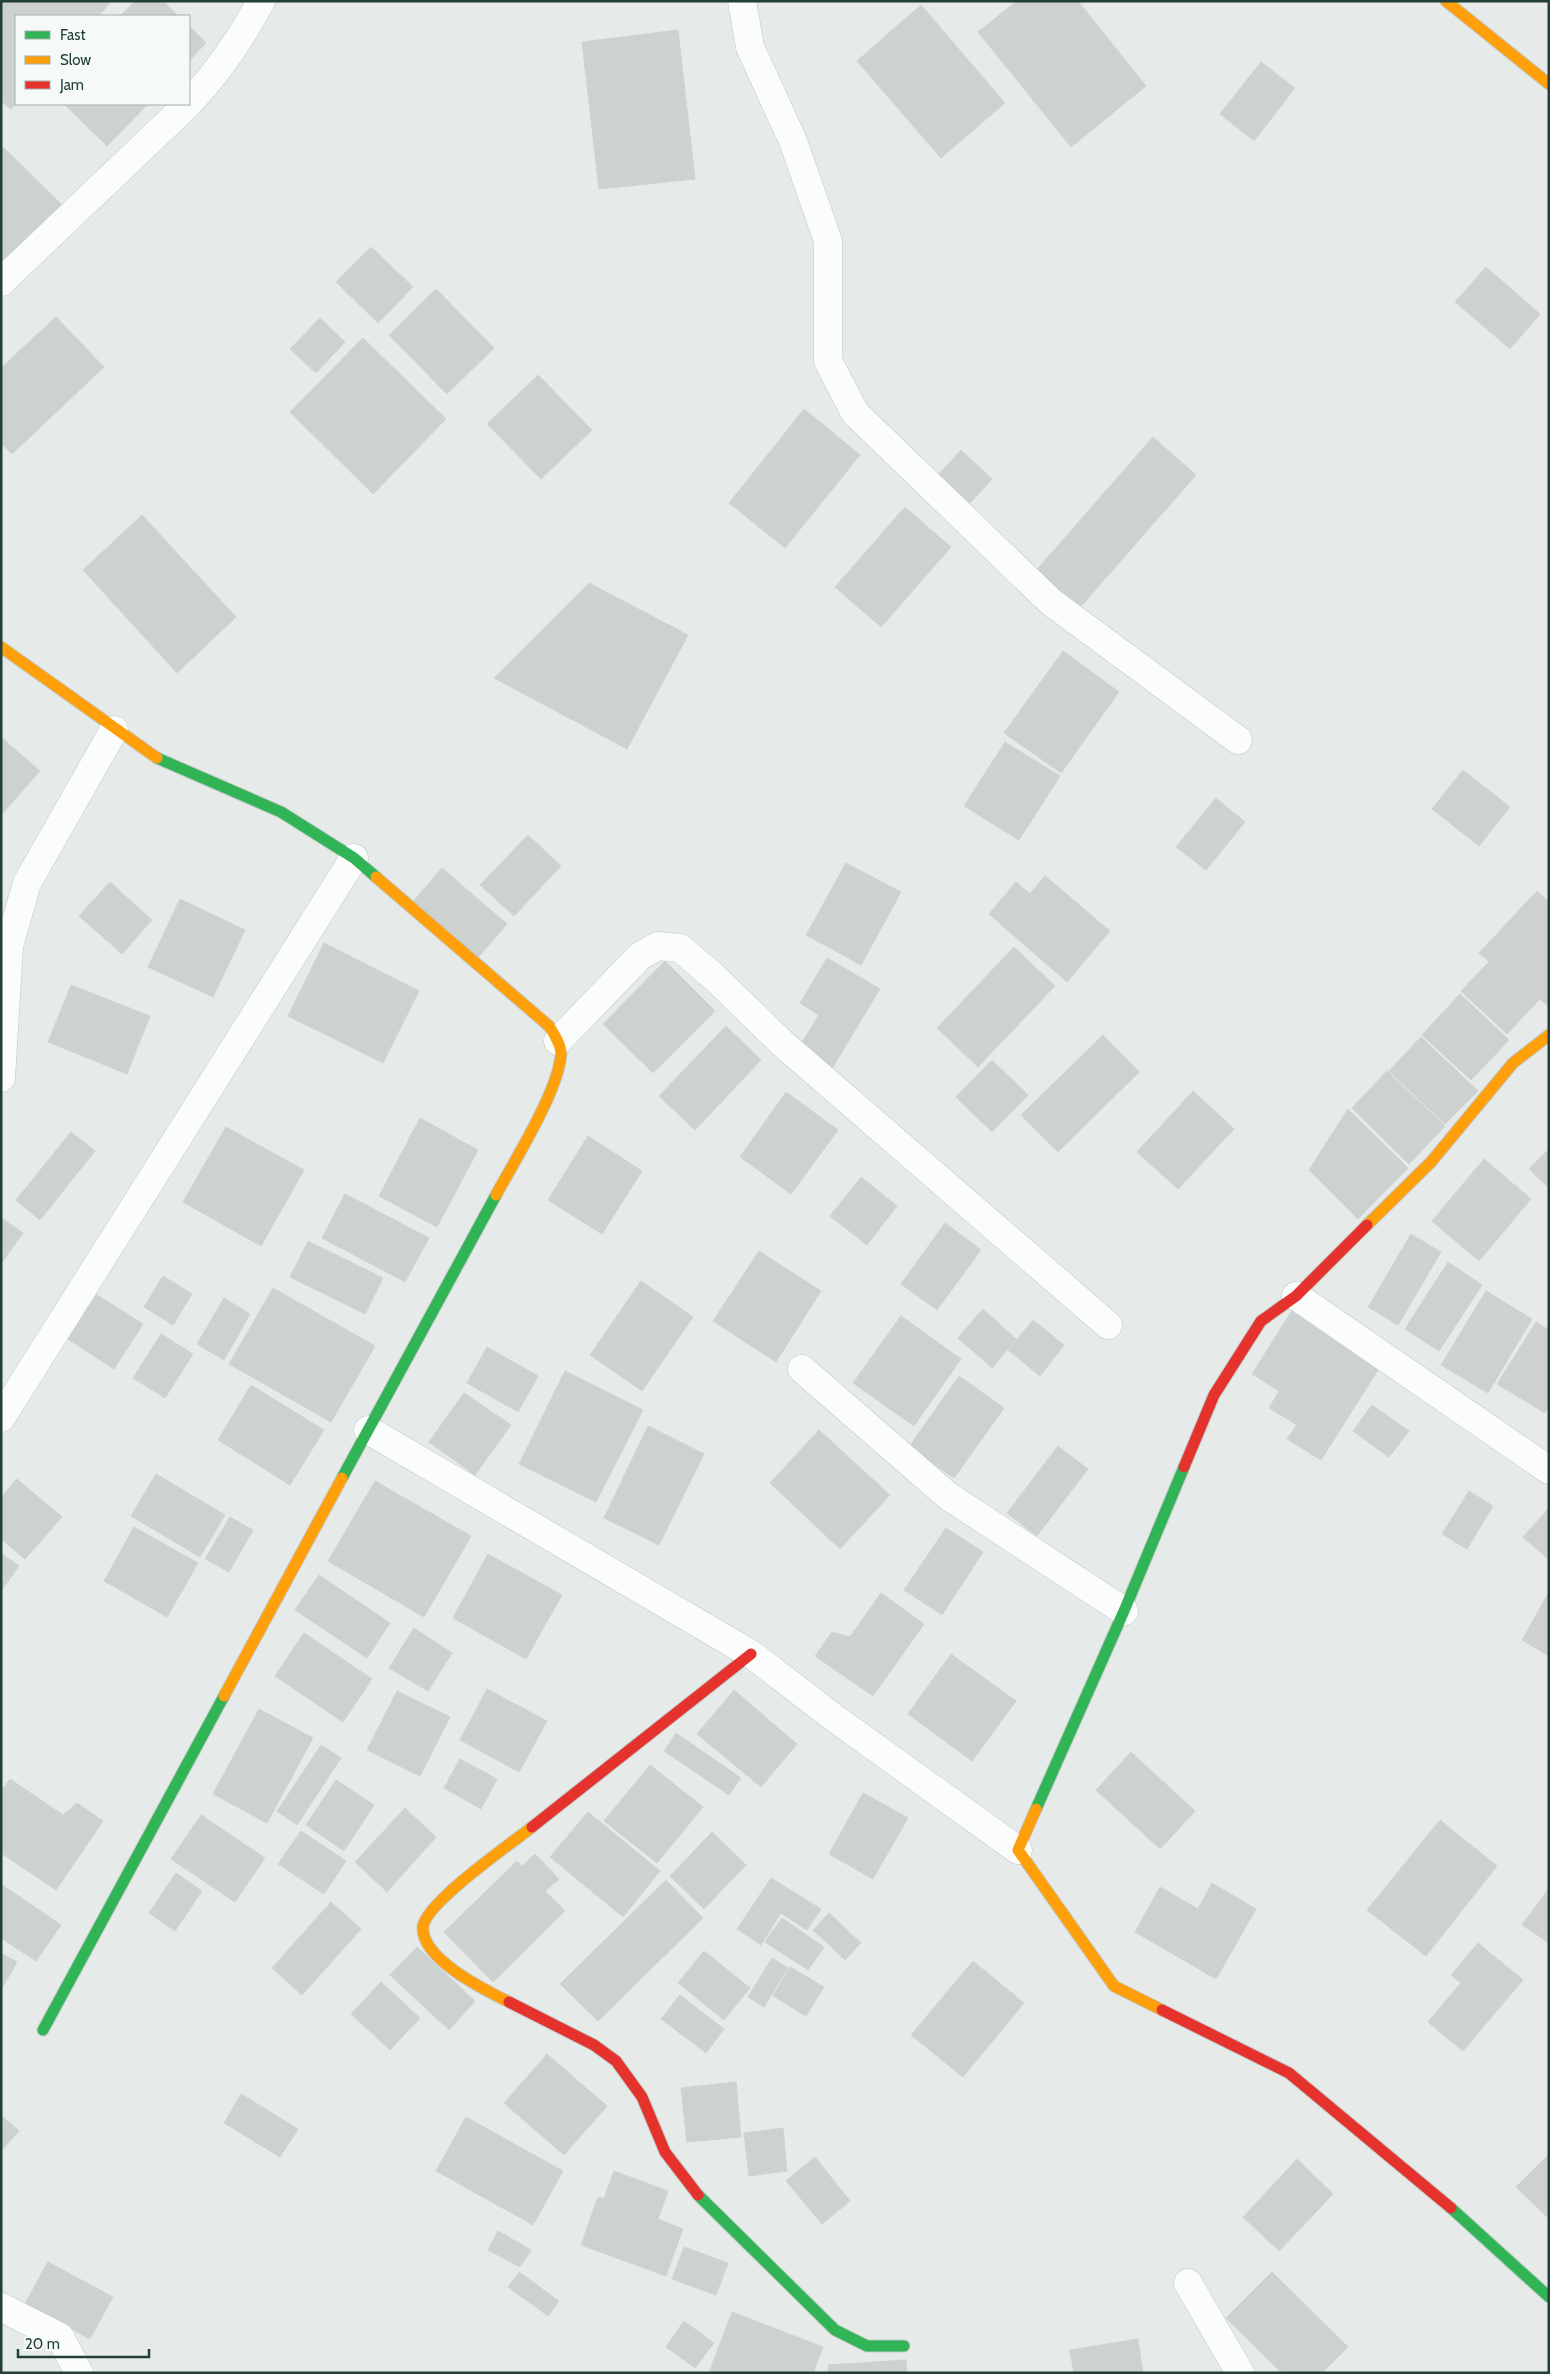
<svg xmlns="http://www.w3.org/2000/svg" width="1550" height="2374" viewBox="0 0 1550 2374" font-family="Cabin,sans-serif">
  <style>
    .building { fill: #cdd2d1; stroke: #cfd4d2 }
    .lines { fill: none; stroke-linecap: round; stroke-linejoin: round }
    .street-casing { stroke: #c3c8c6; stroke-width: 29 }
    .fast-casing { stroke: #c1c9c7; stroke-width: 13 }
    .slow-casing { stroke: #c1c9c7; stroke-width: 13 }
    .jam-casing { stroke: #c1c9c7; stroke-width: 13 }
    .street { stroke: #fbfcfc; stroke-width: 28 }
    .fast { stroke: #30b455; stroke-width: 11 }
    .slow { stroke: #ff9f0a; stroke-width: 11 }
    .jam { stroke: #e5322d; stroke-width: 11 }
  </style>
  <rect width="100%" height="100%" fill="#e6ebe9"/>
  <path class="building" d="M 1,1 L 112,1 L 98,16 L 16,16 L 16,103 L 11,109 L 1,101 Z
    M 135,1 L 163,1 L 178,16 L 120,16 Z
    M 1017,1 L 1078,1 L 1146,86 L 1071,147 L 978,32 Z
    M 921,5 L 1005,103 L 941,158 L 857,61 Z
    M 189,26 L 206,43 L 189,61 Z
    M 678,30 L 695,179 L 599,189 L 582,42 Z
    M 1261,62 L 1295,88 L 1254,141 L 1220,114 Z
    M 64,104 L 148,104 L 107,146 Z
    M 3,147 L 63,206 L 1,269 L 1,149 Z
    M 371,247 L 413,287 L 378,323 L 336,282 Z
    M 1486,267 L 1540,314 L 1510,349 L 1455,302 Z
    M 436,289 L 494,348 L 447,394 L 389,335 Z
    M 56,317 L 104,367 L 12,454 L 1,443 L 1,368 Z
    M 320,318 L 345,342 L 316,373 L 290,349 Z
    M 363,338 L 446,419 L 373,494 L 290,412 Z
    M 538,375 L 592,430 L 541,479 L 487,424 Z
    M 804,409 L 860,455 L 785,548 L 729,503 Z
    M 1153,437 L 1196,475 L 1076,612 L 1033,574 Z
    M 961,450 L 992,479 L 962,512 L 931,483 Z
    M 905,507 L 951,547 L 881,627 L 835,587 Z
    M 142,515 L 236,617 L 177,673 L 83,570 Z
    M 589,583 L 688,635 L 627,749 L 494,678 Z
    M 1063,651 L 1119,692 L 1061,773 L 1004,733 Z
    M 1,737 L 40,771 L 1,815 Z
    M 1005,742 L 1060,776 L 1019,840 L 964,806 Z
    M 1463,770 L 1510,807 L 1479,846 L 1432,809 Z
    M 1216,798 L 1245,822 L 1206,870 L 1176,847 Z
    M 528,835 L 561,866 L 514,916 L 480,885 Z
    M 846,863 L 901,892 L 861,965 L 806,935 Z
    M 442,868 L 507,924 L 476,960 L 410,905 Z
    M 1045,876 L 1110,931 L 1067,982 L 989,914 L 1016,882 L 1030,894 Z
    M 110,882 L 152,920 L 122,954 L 79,916 Z
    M 1537,891 L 1549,902 L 1549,1007 L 1540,999 L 1507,1034 L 1461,991 L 1489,962 L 1479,953 Z
    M 180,899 L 245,930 L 213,997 L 148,967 Z
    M 324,943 L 419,991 L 383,1063 L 288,1016 Z
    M 1014,947 L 1055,986 L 978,1067 L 937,1028 Z
    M 827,958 L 880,989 L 831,1070 L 797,1050 L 819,1015 L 800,1003 Z
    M 665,961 L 715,1011 L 653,1073 L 603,1024 Z
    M 71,985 L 150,1016 L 127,1074 L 48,1042 Z
    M 1460,994 L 1509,1040 L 1471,1080 L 1422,1035 Z
    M 726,1026 L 761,1060 L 695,1130 L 659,1096 Z
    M 1103,1035 L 1139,1072 L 1058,1152 L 1021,1115 Z
    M 1421,1037 L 1478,1091 L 1445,1124 L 1389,1071 Z
    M 992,1060 L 1028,1095 L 992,1132 L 956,1097 Z
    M 1387,1071 L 1445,1126 L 1409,1164 L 1352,1108 Z
    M 1193,1091 L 1234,1129 L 1178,1189 L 1137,1152 Z
    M 786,1092 L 838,1130 L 791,1194 L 740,1157 Z
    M 1348,1109 L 1408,1168 L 1358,1219 L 1309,1170 Z
    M 420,1118 L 478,1150 L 437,1227 L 379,1196 Z
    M 226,1127 L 304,1170 L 261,1246 L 183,1202 Z
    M 71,1132 L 95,1151 L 40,1220 L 16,1200 Z
    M 588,1136 L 642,1171 L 602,1234 L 548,1200 Z
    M 1549,1149 L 1549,1188 L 1529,1169 Z
    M 1484,1159 L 1531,1199 L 1479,1261 L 1432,1221 Z
    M 861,1177 L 897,1206 L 867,1245 L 830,1216 Z
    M 345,1194 L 429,1238 L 405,1282 L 322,1238 Z
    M 1,1218 L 23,1233 L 1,1264 Z
    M 945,1223 L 981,1250 L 937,1310 L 901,1284 Z
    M 1411,1234 L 1441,1252 L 1398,1325 L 1368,1307 Z
    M 308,1241 L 383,1278 L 365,1314 L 290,1277 Z
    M 759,1251 L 821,1291 L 776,1362 L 713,1321 Z
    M 1448,1262 L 1482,1285 L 1439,1351 L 1405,1329 Z
    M 163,1276 L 192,1294 L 173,1325 L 144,1307 Z
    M 641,1281 L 693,1317 L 642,1391 L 590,1355 Z
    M 273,1288 L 375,1346 L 331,1422 L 229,1364 Z
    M 91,1291 L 143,1324 L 114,1369 L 63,1336 Z
    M 1486,1291 L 1532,1319 L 1488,1393 L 1441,1365 Z
    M 224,1298 L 250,1314 L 224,1360 L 197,1344 Z
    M 1296,1304 L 1385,1359 L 1321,1460 L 1287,1439 L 1297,1425 L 1269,1408 L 1279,1391 L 1252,1374 Z
    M 983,1309 L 1016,1339 L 992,1368 L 958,1338 Z
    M 901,1316 L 961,1359 L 914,1426 L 853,1383 Z
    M 1033,1320 L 1064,1345 L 1040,1376 L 1008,1350 Z
    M 1536,1322 L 1549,1330 L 1549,1407 L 1545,1413 L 1497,1384 Z
    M 161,1334 L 193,1354 L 165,1398 L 133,1378 Z
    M 487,1347 L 538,1376 L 518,1412 L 467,1383 Z
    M 565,1371 L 643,1410 L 596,1502 L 519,1464 Z
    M 959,1376 L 1004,1408 L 954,1478 L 909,1447 Z
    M 251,1385 L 324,1430 L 290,1485 L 218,1440 Z
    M 464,1393 L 511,1425 L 475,1475 L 429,1442 Z
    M 1372,1405 L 1409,1431 L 1389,1457 L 1353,1431 Z
    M 648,1426 L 704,1454 L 659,1545 L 604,1518 Z
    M 819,1430 L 890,1495 L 840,1549 L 770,1483 Z
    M 1058,1446 L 1088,1469 L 1037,1536 L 1007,1513 Z
    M 156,1474 L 225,1515 L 200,1557 L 131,1516 Z
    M 17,1479 L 62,1517 L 25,1559 L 1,1539 L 1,1498 Z
    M 375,1481 L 471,1536 L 424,1617 L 328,1561 Z
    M 1469,1491 L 1493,1506 L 1467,1549 L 1442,1534 Z
    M 1549,1508 L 1549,1560 L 1523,1537 Z
    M 230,1517 L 253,1530 L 229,1572 L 205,1559 Z
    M 134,1527 L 198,1563 L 167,1617 L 104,1581 Z
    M 946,1528 L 983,1552 L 942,1615 L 904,1590 Z
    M 1,1553 L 19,1566 L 1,1591 Z
    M 488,1554 L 562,1595 L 526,1659 L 453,1618 Z
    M 319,1575 L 390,1623 L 367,1658 L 295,1610 Z
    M 1549,1592 L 1549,1656 L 1522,1640 Z
    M 881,1593 L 924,1624 L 873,1696 L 815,1656 L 832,1632 L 850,1637 Z
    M 414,1628 L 452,1653 L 428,1691 L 389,1668 Z
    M 304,1633 L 372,1679 L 343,1722 L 275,1676 Z
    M 951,1654 L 1016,1701 L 972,1761 L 908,1714 Z
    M 487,1689 L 547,1721 L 519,1772 L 460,1740 Z
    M 734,1690 L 797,1744 L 761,1787 L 697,1734 Z
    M 397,1691 L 450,1717 L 420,1776 L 367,1750 Z
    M 259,1709 L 313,1738 L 267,1823 L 213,1794 Z
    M 676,1733 L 741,1778 L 729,1795 L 664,1751 Z
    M 321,1745 L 341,1758 L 297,1825 L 277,1811 Z
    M 1131,1752 L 1195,1811 L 1160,1849 L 1096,1790 Z
    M 460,1759 L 497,1779 L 481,1809 L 444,1788 Z
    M 650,1765 L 703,1807 L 657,1863 L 604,1821 Z
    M 10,1779 L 63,1815 L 77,1803 L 103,1821 L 56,1890 L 1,1853 L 1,1791 Z
    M 336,1780 L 374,1805 L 344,1851 L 306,1825 Z
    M 863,1793 L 908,1818 L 873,1879 L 829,1854 Z
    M 405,1808 L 436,1837 L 387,1892 L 355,1862 Z
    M 588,1812 L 660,1871 L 623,1917 L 550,1857 Z
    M 201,1815 L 265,1858 L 235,1902 L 171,1859 Z
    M 1440,1820 L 1497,1866 L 1426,1956 L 1367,1910 Z
    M 301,1831 L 346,1861 L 324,1894 L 278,1864 Z
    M 712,1832 L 746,1865 L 704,1909 L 670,1876 Z
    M 535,1854 L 559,1879 L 545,1891 L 565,1911 L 493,1982 L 444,1932 L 517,1861 L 522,1866 Z
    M 176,1873 L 202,1891 L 175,1931 L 149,1913 Z
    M 771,1878 L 821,1909 L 807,1930 L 781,1913 L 761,1945 L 737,1929 Z
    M 666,1880 L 703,1918 L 598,2021 L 560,1984 Z
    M 1212,1883 L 1256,1909 L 1216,1979 L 1135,1932 L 1160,1887 L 1198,1909 Z
    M 1,1884 L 61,1925 L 36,1961 L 1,1938 Z
    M 1549,1888 L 1549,1943 L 1522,1925 Z
    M 331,1902 L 361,1929 L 302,1995 L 272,1968 Z
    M 829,1913 L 861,1943 L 845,1960 L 813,1930 Z
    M 782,1918 L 824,1947 L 808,1970 L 765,1942 Z
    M 1478,1943 L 1523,1980 L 1463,2051 L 1428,2022 L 1461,1983 L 1451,1975 Z
    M 417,1947 L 475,2001 L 449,2030 L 390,1975 Z
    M 704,1951 L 750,1988 L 724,2020 L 678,1983 Z
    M 1,1953 L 17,1962 L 1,1990 Z
    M 772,1958 L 788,1968 L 764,2007 L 748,1997 Z
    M 973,1961 L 1024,2003 L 963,2077 L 911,2035 Z
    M 790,1967 L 824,1987 L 806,2016 L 773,1996 Z
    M 381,1982 L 420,2018 L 390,2050 L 351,2014 Z
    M 680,1995 L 724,2029 L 706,2053 L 661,2019 Z
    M 547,2054 L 607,2106 L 564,2155 L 504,2103 Z
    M 736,2082 L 741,2137 L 687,2142 L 681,2088 Z
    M 241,2094 L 298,2129 L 280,2157 L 224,2123 Z
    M 1,2115 L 19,2131 L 1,2151 Z
    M 466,2117 L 563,2171 L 533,2225 L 436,2171 Z
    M 783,2128 L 787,2171 L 749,2176 L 744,2133 Z
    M 1549,2154 L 1549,2219 L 1516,2187 Z
    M 815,2157 L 850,2201 L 822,2224 L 786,2181 Z
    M 1297,2159 L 1333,2194 L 1279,2251 L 1243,2217 Z
    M 614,2171 L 668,2191 L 658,2219 L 683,2229 L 666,2276 L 581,2245 L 598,2197 L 604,2199 Z
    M 498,2231 L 531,2250 L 520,2267 L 488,2250 Z
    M 684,2247 L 728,2263 L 716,2295 L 672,2279 Z
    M 48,2262 L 113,2297 L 90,2339 L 25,2304 Z
    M 519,2272 L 559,2301 L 548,2316 L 508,2287 Z
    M 1272,2272 L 1348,2347 L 1322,2373 L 1282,2373 L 1226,2318 Z
    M 732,2312 L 823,2347 L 813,2373 L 709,2373 Z
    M 684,2321 L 714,2343 L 695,2368 L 666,2347 Z
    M 1138,2339 L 1143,2373 L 1074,2373 L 1070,2350 Z
    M 906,2360 L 907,2373 L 828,2373 L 828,2365 Z"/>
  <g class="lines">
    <g class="street-casing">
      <path id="street" d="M 742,1 L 750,47 L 793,141 L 828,241 L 828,361 L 855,413 L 1051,602 L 1238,740
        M 189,103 C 218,72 241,39 261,1
        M 1,282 L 188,104
        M 558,1041 L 640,956 L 658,946 L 680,948 L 714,977 L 783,1044 L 1108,1325
        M 1,1078 L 9,946 L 27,883 L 114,730
        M 1296,1296 L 1549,1470
        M 802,1369 L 948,1496 L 1124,1611
        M 1,1418 L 354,858
        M 368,1430 L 751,1654 L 833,1717 L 1018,1850
        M 1188,2283 L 1240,2373
        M 1,2307 L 60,2337 L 79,2373"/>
    </g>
    <g class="fast-casing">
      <path id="fast" d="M 157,758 L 281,812 L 354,858 L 376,877
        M 342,1478 L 496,1195
        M 1036,1809 L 1124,1611 L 1184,1467
        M 43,2030 L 224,1696
        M 698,2195 L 835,2330 L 867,2346 L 904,2346
        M 1451,2208 L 1549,2297"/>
    </g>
    <g class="slow-casing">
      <path id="slow" d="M 1446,1 L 1549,84
        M 1,647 L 157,758
        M 376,877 L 549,1026 C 554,1034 561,1044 561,1054 C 559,1090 514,1162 496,1195
        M 1367,1225 L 1431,1162 L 1513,1063 L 1549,1035
        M 224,1696 L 342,1478
        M 1036,1809 L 1018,1850 L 1114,1986 L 1162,2010
        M 509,2002 C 485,1990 421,1959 423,1927 C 425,1903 511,1844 532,1827"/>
    </g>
    <g class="jam-casing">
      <path id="jam" d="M 1184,1467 L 1214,1395 L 1261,1321 L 1296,1296 L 1367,1225
        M 532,1827 L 751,1654
        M 509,2002 L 594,2045 L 616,2061 L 642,2097 L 665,2152 L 698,2195
        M 1162,2010 L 1289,2073 L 1451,2208"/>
    </g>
    <use href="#street" class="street"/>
    <use href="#fast" class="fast"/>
    <use href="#slow" class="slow"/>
    <use href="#jam" class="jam"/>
  </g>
  <rect width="1550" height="2374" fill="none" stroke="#233f3b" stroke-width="5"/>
  <rect x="15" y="15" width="175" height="90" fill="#f5faf8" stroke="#a1afac"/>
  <rect x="25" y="31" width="25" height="8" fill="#30b455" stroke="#a1afac"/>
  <text x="60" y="40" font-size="15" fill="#233f3b">Fast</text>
  <rect x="25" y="56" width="25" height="8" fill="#ff9f0a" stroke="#a1afac"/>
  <text x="60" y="65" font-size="15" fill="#233f3b">Slow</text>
  <rect x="25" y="81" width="25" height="8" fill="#e5322d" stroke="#a1afac"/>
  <text x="60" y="90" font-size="15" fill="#233f3b">Jam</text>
  <path d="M18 2349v8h131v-8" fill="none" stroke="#233f3b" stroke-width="2.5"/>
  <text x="25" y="2349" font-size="15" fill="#233f3b" stroke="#f5faf8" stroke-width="4" paint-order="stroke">20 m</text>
</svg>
